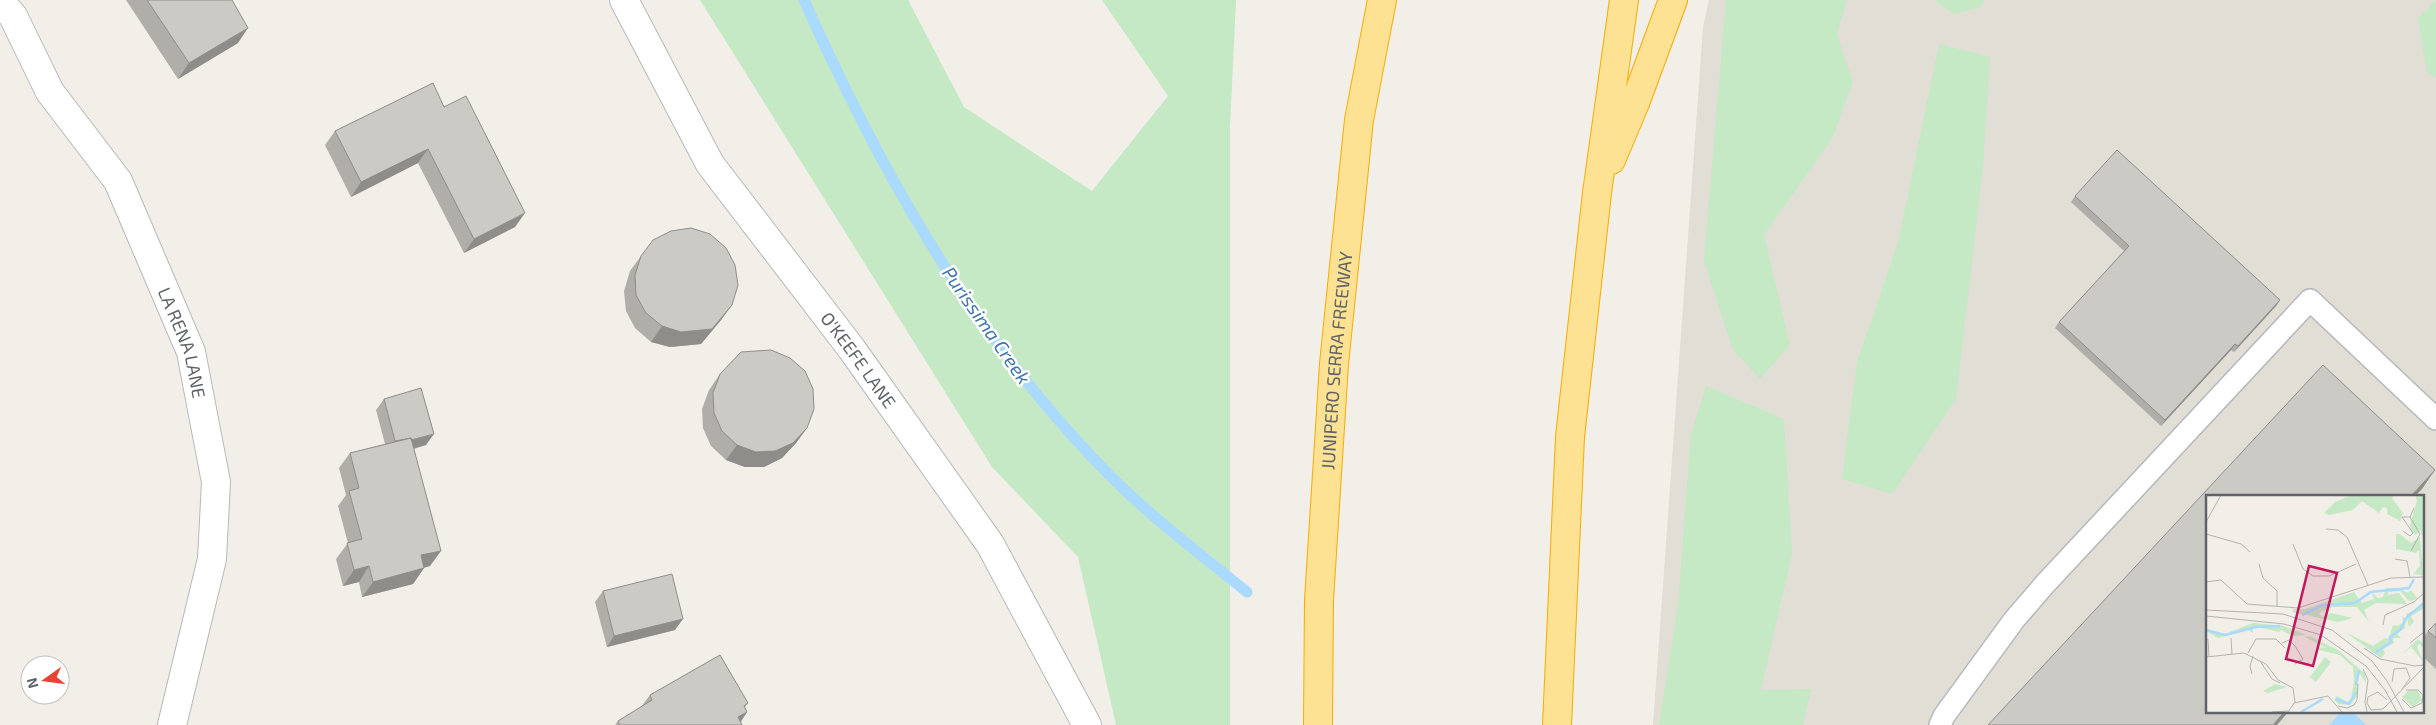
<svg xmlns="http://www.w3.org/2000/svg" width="2436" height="725" viewBox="0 0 2436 725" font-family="'Exo 2',sans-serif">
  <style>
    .education { fill: #e1ded6; fill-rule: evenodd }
    .green { fill: #c5e8c5 }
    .water { fill: #aadaff }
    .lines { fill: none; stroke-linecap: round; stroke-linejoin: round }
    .stream { stroke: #aadaff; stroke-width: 11 }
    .lane-casing { stroke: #b5b8bc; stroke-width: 24 }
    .street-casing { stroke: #b5b8bc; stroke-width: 30 }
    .highway-casing { stroke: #f9ab00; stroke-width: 30 }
    .lane { stroke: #fff; stroke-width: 21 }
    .street { stroke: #fff; stroke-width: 28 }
    .highway { stroke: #fde293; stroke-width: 28 }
    .wall { fill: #afaea9 }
    .shaded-wall { fill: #8f8d8a }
    .building { fill: #cccac5; stroke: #8f8d8a }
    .labels { text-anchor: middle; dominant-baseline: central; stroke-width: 5; stroke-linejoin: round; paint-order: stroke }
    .street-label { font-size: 18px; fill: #5f6368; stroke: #fff }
    .water-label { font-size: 19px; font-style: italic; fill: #4174aa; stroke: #fff }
    .inset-river { fill: none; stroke: #aadaff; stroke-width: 2.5 }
    .inset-road { fill: none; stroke: #b3b3b1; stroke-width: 1 }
    .view { fill: #c2185b; fill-opacity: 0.15; stroke: #c2185b; stroke-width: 2.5 }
    .inset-edge { fill: none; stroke: #5f6368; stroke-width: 2.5 }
  </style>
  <rect width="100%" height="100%" fill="#f1efe8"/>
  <path class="education" d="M 1709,0 L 2436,0 L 2436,725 L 1653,725 L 1703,27 ZM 2207,496 L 2422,496 L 2422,711 L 2207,711 Z"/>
  <path class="green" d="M 700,0 L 908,0 L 964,107 L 1092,191 L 1168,96 L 1102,0 L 1236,0 L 1230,127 L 1230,725 L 1116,725 L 1078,557 L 992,467 Z
    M 1726,0 L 1847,0 L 1837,34 L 1853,82 L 1832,139 L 1764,235 L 1790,345 L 1760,379 L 1733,350 L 1704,261 Z
    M 1934,0 L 1984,0 L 1981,7 L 1954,14 Z
    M 2436,0 L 2436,77 L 2427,73 L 2418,18 Z
    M 1939,44 L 1990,57 L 1983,167 L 1956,399 L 1892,494 L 1842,479 L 1857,362 L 1898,242 Z
    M 1706,386 L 1784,419 L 1792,554 L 1761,690 L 1811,689 L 1803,725 L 1659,725 L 1678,605 L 1691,434 Z"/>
  <path class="water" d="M 2342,711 L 2352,711 L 2366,725 L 2329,725 Z"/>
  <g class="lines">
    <path class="stream" d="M 804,0 C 878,166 967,325 1093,458 C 1139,508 1194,549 1247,592"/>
    <g class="lane-casing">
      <path id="lane" d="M 1940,725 L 1944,716 L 2014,620 L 2045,584 L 2310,300 L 2436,419"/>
    </g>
    <g class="street-casing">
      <g id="street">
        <path id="s1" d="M 624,0 L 710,164 L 851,348 L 990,544 L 1087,725"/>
        <path id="s2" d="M 0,1 L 13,16 L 50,92 L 118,181 L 191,352 L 216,482 L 212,559 L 172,725"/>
      </g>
    </g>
    <g class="highway-casing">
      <g id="highway">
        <path d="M 1611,160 L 1635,103 L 1673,0"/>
        <path id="s3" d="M 1318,725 L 1319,600 L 1334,364 L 1359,120 L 1382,0"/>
        <path d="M 1557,725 L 1570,437 L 1597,193 L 1624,0"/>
      </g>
    </g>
    <use href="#lane" class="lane"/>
    <use href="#street" class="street"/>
    <use href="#highway" class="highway"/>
  </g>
  <path class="wall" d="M 126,0 L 232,0 L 238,43 L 178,79 Z
    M 444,107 L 515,227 L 464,253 L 418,163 L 351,197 L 325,145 L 335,131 Z
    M 2075,196 L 2280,300 L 2276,306 L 2234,352 L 2231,350 L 2161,426 L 2055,328 L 2059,322 L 2124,251 L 2071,202 Z
    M 641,256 L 732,305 L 721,320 L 701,344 L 670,347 L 651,342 L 635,328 L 626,311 L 624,291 L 630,271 Z
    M 720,374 L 807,428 L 796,443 L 782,458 L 764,467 L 745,467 L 726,460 L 711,446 L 703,428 L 702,409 L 709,390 Z
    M 384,399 L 426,445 L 414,449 L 430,566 L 424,568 L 413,584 L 362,597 L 359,582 L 343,586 L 336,559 L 348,543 L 338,506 L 346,495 L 339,468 L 350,453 L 385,444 L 376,410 Z
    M 603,591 L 675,630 L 607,647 L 595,602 Z
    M 2436,623 L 2436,669 L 2422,656 L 2422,640 L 2428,631 Z
    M 650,695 L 748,703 L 745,707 L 747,712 L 741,722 L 742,725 L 615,725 L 618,721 L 641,707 Z"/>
  <path class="shaded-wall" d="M 248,28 L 238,43 L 178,79 L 189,63 Z
    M 428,149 L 418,163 L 351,197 L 361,182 Z
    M 525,213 L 515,227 L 464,253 L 474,239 Z
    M 2280,300 L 2276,306 L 2234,352 L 2238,346 Z
    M 732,305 L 721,320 L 701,344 L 670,347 L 651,342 L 662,326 Z
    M 2235,344 L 2231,350 L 2161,426 L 2165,420 Z
    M 807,428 L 796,443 L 782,458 L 764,467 L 745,467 L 726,460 L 737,445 Z
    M 434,434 L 426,445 L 388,455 L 396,444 Z
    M 2435,470 L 2422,489 L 2415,496 L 2411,496 Z
    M 441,551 L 430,566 L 410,571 L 421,555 Z
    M 369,566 L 359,582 L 343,586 L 354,570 Z
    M 424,568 L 413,584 L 362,597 L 373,582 Z
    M 683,619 L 675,630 L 607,647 L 614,636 Z
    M 2285,711 L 2289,711 L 2277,725 L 2273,725 Z
    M 747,712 L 738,725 L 738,717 Z"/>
  <path class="building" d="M 147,0 L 232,0 L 248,28 L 189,63 Z
    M 433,83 L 444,107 L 466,96 L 525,213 L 474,239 L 428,149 L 361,182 L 335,131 Z
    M 2117,150 L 2280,300 L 2238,346 L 2235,344 L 2165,420 L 2059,322 L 2129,246 L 2075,196 Z
    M 691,228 L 710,234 L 726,248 L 735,265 L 738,285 L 732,305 L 712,329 L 681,332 L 662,326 L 646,313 L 636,295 L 635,275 L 641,256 L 653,240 L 671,231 Z
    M 771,350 L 790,358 L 805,371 L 813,389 L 814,409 L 807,428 L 793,443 L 775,451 L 756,452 L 737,445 L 722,431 L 714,413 L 713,393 L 720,374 L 741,352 Z
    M 2323,365 L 2435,470 L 2411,496 L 2207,496 L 2207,711 L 2285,711 L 2273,725 L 1988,725 Z
    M 421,388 L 434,434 L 411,440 L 411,438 L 395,441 L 384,399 Z
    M 411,438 L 441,551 L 421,555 L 424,568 L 373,582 L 369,566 L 354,570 L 347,543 L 362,539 L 349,491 L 359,488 L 350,453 Z
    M 672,574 L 683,619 L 614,636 L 603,591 Z
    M 2436,623 L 2436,638 L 2428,631 Z
    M 720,655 L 748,703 L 744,706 L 747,712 L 738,717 L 742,725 L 620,725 L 618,721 L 652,700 L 650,695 Z"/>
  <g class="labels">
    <g class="street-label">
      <text stroke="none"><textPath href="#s2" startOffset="391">LA RENA LANE</textPath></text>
      <text stroke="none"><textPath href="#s1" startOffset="431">O'KEEFE LANE</textPath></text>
      <text stroke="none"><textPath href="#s3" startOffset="365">JUNIPERO SERRA FREEWAY</textPath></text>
    </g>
    <g class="water-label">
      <text transform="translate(987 325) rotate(55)">Purissima Creek</text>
    </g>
  </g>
  <g transform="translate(2206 495)">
    <rect width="218" height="218" fill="#f1efe8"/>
    <path d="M 146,0 L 188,0 L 186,3 L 197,18 L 194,26 L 181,19 L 181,13 L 177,12 L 173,18 L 156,6 L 147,15 L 123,20 L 118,18 L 129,7 ZM 209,0 L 217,0 L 217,44 L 215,35 L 210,40 L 206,38 L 204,31 L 211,5 ZM 190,39 L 194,39 L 205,48 L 214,42 L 217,80 L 207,79 L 214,71 L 213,55 L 210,58 L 190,54 ZM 180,93 L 192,93 L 202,98 L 205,95 L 212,104 L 203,106 L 194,96 L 182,97 L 182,100 L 193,98 L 201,109 L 170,108 L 158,115 L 163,127 L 151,112 L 126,112 L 113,118 L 116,122 L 125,118 L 147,123 L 132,127 L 86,117 L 87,114 L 99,114 L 148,97 L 156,108 L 168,104 L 166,98 L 172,103 L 177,102 ZM 217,106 L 217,114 L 205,121 L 208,127 L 203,132 L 200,119 L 212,114 ZM 196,121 L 200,124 L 199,133 L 191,139 L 195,143 L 187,143 L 188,148 L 177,154 L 179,158 L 175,163 L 139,137 L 167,151 L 179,143 L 183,144 L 187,130 L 192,131 L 197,127 ZM 47,128 L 78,131 L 100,140 L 87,141 L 75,135 L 73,137 L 56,133 L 47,133 L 47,138 L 42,135 L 12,143 L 0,136 L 0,133 L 16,140 ZM 104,141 L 132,155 L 159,179 L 160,188 L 154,179 L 152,182 L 151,201 L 144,210 L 133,209 L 128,205 L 131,201 L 141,207 L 145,204 L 148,187 L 147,172 L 134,160 L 113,155 L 112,152 L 120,153 L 99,142 ZM 212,144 L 217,148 L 217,152 L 213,149 L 211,152 L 217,166 L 205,152 L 196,159 ZM 119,162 L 125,167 L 110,187 L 104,182 ZM 69,189 L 81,192 L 62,198 L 57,196 ZM 203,195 L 212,196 L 216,205 L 207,212 L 196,202 Z" fill="#c5e8c5"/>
    <path class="inset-river" d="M 96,120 L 117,110 L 149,108 L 165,97 L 203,93 L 208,84M 0,135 L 19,140 L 50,132 L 74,131M 169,158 L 185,147 L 184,142 L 194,135 L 201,122 L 218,108M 150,190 L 153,175M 130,204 L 143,209 L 150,197M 95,217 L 117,204"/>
    <path class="inset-road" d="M 0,27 L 15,0M 120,34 L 132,35 L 141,42 L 162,90M 197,36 L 204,41 L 207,38 L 196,22 L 204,22M 0,39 L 35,49 L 44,57M 87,49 L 97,74 L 107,81 L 123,81 L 150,69M 205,56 L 214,39 L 204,22 L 208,13M 189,64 L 201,66 L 204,82M 53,69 L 57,83 L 71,96 L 71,111M 0,87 L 15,85 L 41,109 L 92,113 L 185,83 L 218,82M 0,115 L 77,119 L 126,135 L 166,166 L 181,186 L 198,217M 0,121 L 78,129 L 115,140 L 160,171 L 179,195 L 191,217M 177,130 L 179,120 L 208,107 L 218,98M 25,143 L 26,159M 2,144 L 3,162M 76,148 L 83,145 L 89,151 L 97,164 L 89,169M 204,148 L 218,137M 158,153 L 174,164 L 209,171 L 218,170M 42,158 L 50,144 L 70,144 L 79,153M 0,162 L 38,158 L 60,169 L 72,185 L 87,193 L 89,207 L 82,217M 54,166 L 66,184 L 74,188M 157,174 L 162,185 L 159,207 L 161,217M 46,179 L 44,171 L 47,161M 186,187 L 188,174 L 200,173 L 204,183 L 196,194M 196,204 L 205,213 L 216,208 L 217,200 L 212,195 L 200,195M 88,208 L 122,201 L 136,217M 132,211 L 141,213 L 148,210 L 151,205 L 152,189M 177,214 L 218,172M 177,214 L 165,215 L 161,208 L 162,202 L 172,197 L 181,205M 66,217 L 83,216"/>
    <path class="view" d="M 103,71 L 131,78 L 107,171 L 80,164 Z"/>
    <rect width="218" height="218" class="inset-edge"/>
  </g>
  <g transform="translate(45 680) rotate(256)"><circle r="24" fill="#ffffff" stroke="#bfc1c3"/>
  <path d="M0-4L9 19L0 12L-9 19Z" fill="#ea4335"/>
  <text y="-8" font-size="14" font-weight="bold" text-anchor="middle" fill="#5f6368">N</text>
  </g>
</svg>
